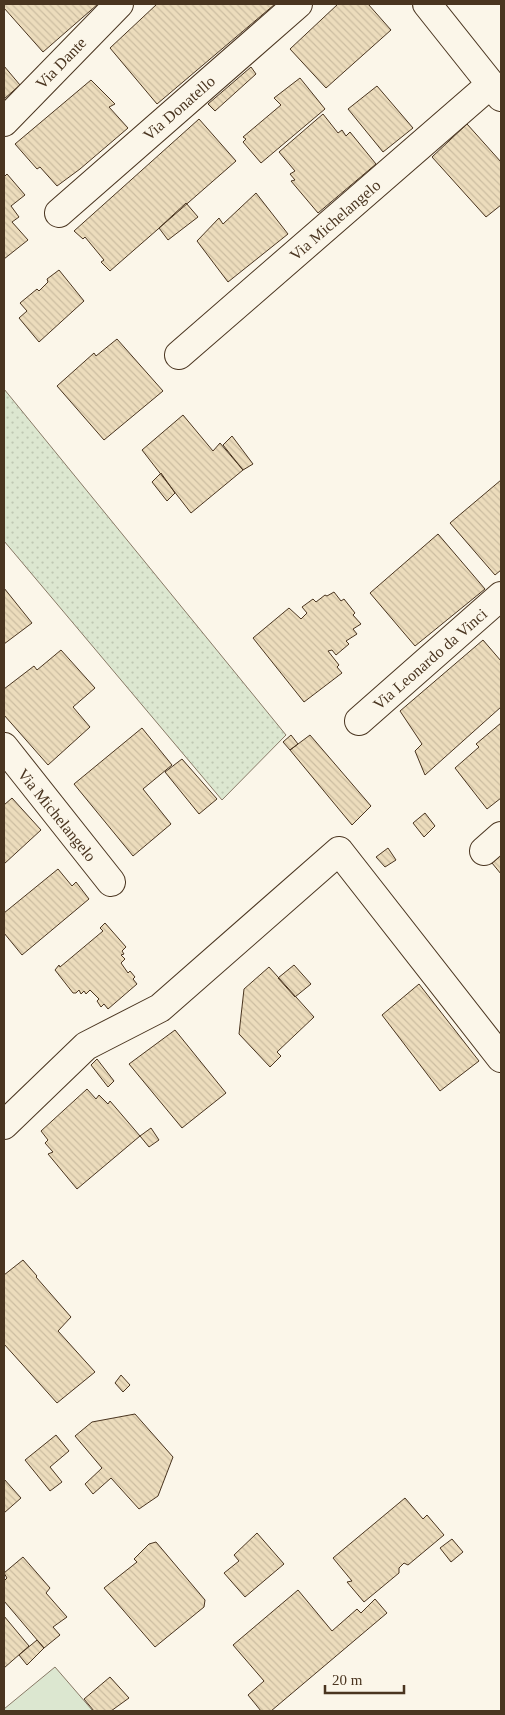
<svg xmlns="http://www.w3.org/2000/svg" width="505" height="1715" viewBox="0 0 505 1715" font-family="'Times New Roman',serif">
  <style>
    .grass { fill: url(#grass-dots); stroke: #887966 }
    .garden { fill: #dce7d0; stroke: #887966 }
    .building { fill: url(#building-back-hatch); stroke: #4a3520 }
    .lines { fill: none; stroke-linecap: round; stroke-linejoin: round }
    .minor-casing { stroke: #4a3520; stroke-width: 30 }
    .minor { stroke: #fbf6e9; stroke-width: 28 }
    .labels { text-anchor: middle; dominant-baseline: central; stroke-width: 4; stroke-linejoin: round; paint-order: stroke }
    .street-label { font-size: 16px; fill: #4a3520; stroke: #fbf6e9 }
  </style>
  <defs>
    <pattern id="grass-dots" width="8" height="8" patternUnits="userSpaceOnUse" patternTransform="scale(1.25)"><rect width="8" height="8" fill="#dce7d0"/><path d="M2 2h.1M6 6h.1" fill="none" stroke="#bec7b2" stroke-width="1.8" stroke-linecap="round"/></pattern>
    <pattern id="building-back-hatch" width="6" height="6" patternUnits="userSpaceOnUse" patternTransform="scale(1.25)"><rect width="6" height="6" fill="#ecdcbc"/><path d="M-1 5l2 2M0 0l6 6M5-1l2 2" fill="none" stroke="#ccbda1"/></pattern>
  </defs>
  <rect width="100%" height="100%" fill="#fbf6e9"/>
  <path class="grass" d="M 4,389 L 286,735 L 222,800 L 4,541 Z"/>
  <path class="garden" d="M 55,1667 L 93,1711 L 4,1711 L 4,1709 Z"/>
  <path class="building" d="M 4,4 L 98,4 L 43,52 L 4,8 Z
    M 157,4 L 275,4 L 157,104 L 110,48 Z
    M 338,4 L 368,4 L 391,30 L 326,88 L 290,49 Z
    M 4,66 L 20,85 L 4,99 Z
    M 251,67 L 256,74 L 215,111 L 208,104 Z
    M 300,78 L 325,109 L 261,163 L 243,142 L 246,139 L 243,137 L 281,105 L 274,98 Z
    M 91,80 L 115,104 L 109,107 L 128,128 L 80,169 L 57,186 L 40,167 L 37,169 L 15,144 Z
    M 377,86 L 413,128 L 383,152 L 348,109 Z
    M 323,114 L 338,133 L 342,130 L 346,136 L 350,132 L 376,164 L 318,213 L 291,181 L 295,180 L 290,174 L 295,171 L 279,152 Z
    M 199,119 L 236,161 L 110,271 L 101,262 L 104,260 L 85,237 L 83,239 L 74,231 Z
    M 467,124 L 501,162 L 501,205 L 486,217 L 432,157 Z
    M 7,174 L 25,195 L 11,206 L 19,217 L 12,222 L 28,240 L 4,259 L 4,177 Z
    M 256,193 L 288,234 L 228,282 L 197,241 L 219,218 L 223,224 Z
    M 186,203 L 198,217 L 168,240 L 159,228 Z
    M 59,270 L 84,301 L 39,342 L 19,318 L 27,311 L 20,303 L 37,289 L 39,291 L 48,282 L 47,279 Z
    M 117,339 L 163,391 L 104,440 L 57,386 L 94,353 L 96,356 Z
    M 183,415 L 213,451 L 220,443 L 243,470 L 191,513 L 142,450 Z
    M 232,436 L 253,464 L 243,470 L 223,445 Z
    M 161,473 L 175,493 L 167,501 L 152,482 Z
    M 501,480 L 501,570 L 495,575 L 450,523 Z
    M 438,534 L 485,589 L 415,646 L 370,593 Z
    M 4,588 L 32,623 L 4,644 Z
    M 334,592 L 341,601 L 344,599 L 355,613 L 353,615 L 361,624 L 353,629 L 357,634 L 346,641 L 349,644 L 336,655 L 332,650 L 328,651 L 339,665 L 337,667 L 342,673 L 304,702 L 253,638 L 289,608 L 301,619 L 307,613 L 302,607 L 313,599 L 316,602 L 325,595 L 327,596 Z
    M 483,640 L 501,661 L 501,707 L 425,775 L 415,751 L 422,744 L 400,711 Z
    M 61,650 L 95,688 L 73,707 L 90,727 L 48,765 L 4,715 L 4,689 L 34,666 L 37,670 Z
    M 501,723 L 501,798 L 487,809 L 455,768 L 479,747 L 476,744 Z
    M 142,728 L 172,765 L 143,789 L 171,824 L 133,856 L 74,784 Z
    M 291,735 L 298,744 L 290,750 L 283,742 Z
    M 310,735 L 371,806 L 352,825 L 290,750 Z
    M 182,759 L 217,799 L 199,814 L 165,772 Z
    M 12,798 L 41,830 L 4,864 L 4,805 Z
    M 425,813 L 435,826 L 424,837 L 413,823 Z
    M 388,848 L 396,860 L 385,867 L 376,857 Z
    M 501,855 L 501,874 L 492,863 Z
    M 58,869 L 72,886 L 76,882 L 89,899 L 22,955 L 4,933 L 4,913 Z
    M 105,923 L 126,947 L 122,951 L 124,954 L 121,955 L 125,959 L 121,963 L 128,973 L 130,971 L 135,977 L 133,979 L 137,984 L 108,1009 L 104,1004 L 101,1007 L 97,1001 L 99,999 L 90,990 L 86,994 L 84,991 L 81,994 L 79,990 L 76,993 L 73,993 L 55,970 L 59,965 L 60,967 L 103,931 L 100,928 Z
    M 294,965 L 311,984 L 295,997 L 278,978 Z
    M 269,967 L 314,1017 L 277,1052 L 281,1056 L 270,1067 L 239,1034 L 244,989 Z
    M 419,984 L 479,1061 L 440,1091 L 382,1015 Z
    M 175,1030 L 226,1093 L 182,1128 L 129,1064 Z
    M 97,1059 L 114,1081 L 108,1087 L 91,1065 Z
    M 87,1089 L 96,1099 L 99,1095 L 108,1104 L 110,1101 L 140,1136 L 77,1189 L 48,1154 L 53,1152 L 45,1143 L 48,1140 L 41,1131 Z
    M 151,1128 L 159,1140 L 149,1147 L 140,1136 Z
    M 23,1260 L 37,1276 L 36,1277 L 71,1317 L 58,1331 L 95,1372 L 57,1403 L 4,1344 L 4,1275 Z
    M 121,1375 L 130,1385 L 123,1392 L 115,1383 Z
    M 135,1414 L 173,1457 L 158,1496 L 139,1509 L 111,1478 L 93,1494 L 85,1484 L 102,1468 L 75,1436 L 92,1422 Z
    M 56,1435 L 69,1451 L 50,1467 L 62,1482 L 50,1491 L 25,1460 Z
    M 4,1479 L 21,1498 L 4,1513 Z
    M 405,1498 L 423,1519 L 427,1515 L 444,1535 L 408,1565 L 404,1563 L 399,1568 L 399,1573 L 364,1602 L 347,1582 L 352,1581 L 333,1558 Z
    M 257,1533 L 284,1564 L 245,1597 L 224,1573 L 239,1561 L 234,1555 Z
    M 452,1539 L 463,1552 L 451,1562 L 440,1548 Z
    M 156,1542 L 205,1600 L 204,1607 L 155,1647 L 104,1588 L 137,1562 L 134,1559 L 149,1544 Z
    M 23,1557 L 50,1588 L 46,1593 L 67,1617 L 53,1627 L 60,1635 L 44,1648 L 4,1601 L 4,1581 L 7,1578 L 4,1573 Z
    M 298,1590 L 332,1631 L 357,1609 L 361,1613 L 375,1599 L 387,1613 L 271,1711 L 261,1711 L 248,1695 L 264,1681 L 233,1645 Z
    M 4,1616 L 29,1646 L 4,1668 Z
    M 37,1640 L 44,1648 L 27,1665 L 19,1655 Z
    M 110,1677 L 129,1698 L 111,1711 L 94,1711 L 84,1699 Z"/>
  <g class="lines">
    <g class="minor-casing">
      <path id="minor" d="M 427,4 L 501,97
        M 4,122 L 119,4
        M 59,213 L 298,4
        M 179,355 L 491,84
        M 359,721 L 501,596
        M 4,747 L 111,882
        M 484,851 L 501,836
        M 4,1125 L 86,1046 L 160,1008 L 339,851 L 501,1058"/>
    </g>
    <use href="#minor" class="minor"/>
  </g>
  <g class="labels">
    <g class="street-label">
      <text transform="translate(61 63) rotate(-46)">Via Dante</text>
      <text transform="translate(179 108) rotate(-41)">Via Donatello</text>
      <text transform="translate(335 220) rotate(-41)">Via Michelangelo</text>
      <text transform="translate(430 659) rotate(-41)">Via Leonardo da Vinci</text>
      <text transform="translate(57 815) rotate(51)">Via Michelangelo</text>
    </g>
  </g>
  <rect width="505" height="1715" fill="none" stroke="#4a3520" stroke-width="10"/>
  <path d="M325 1685v8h79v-8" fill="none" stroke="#4a3520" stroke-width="2.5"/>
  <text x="332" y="1685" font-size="15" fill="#4a3520" stroke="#fbf6e9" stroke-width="4" paint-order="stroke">20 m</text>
</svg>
